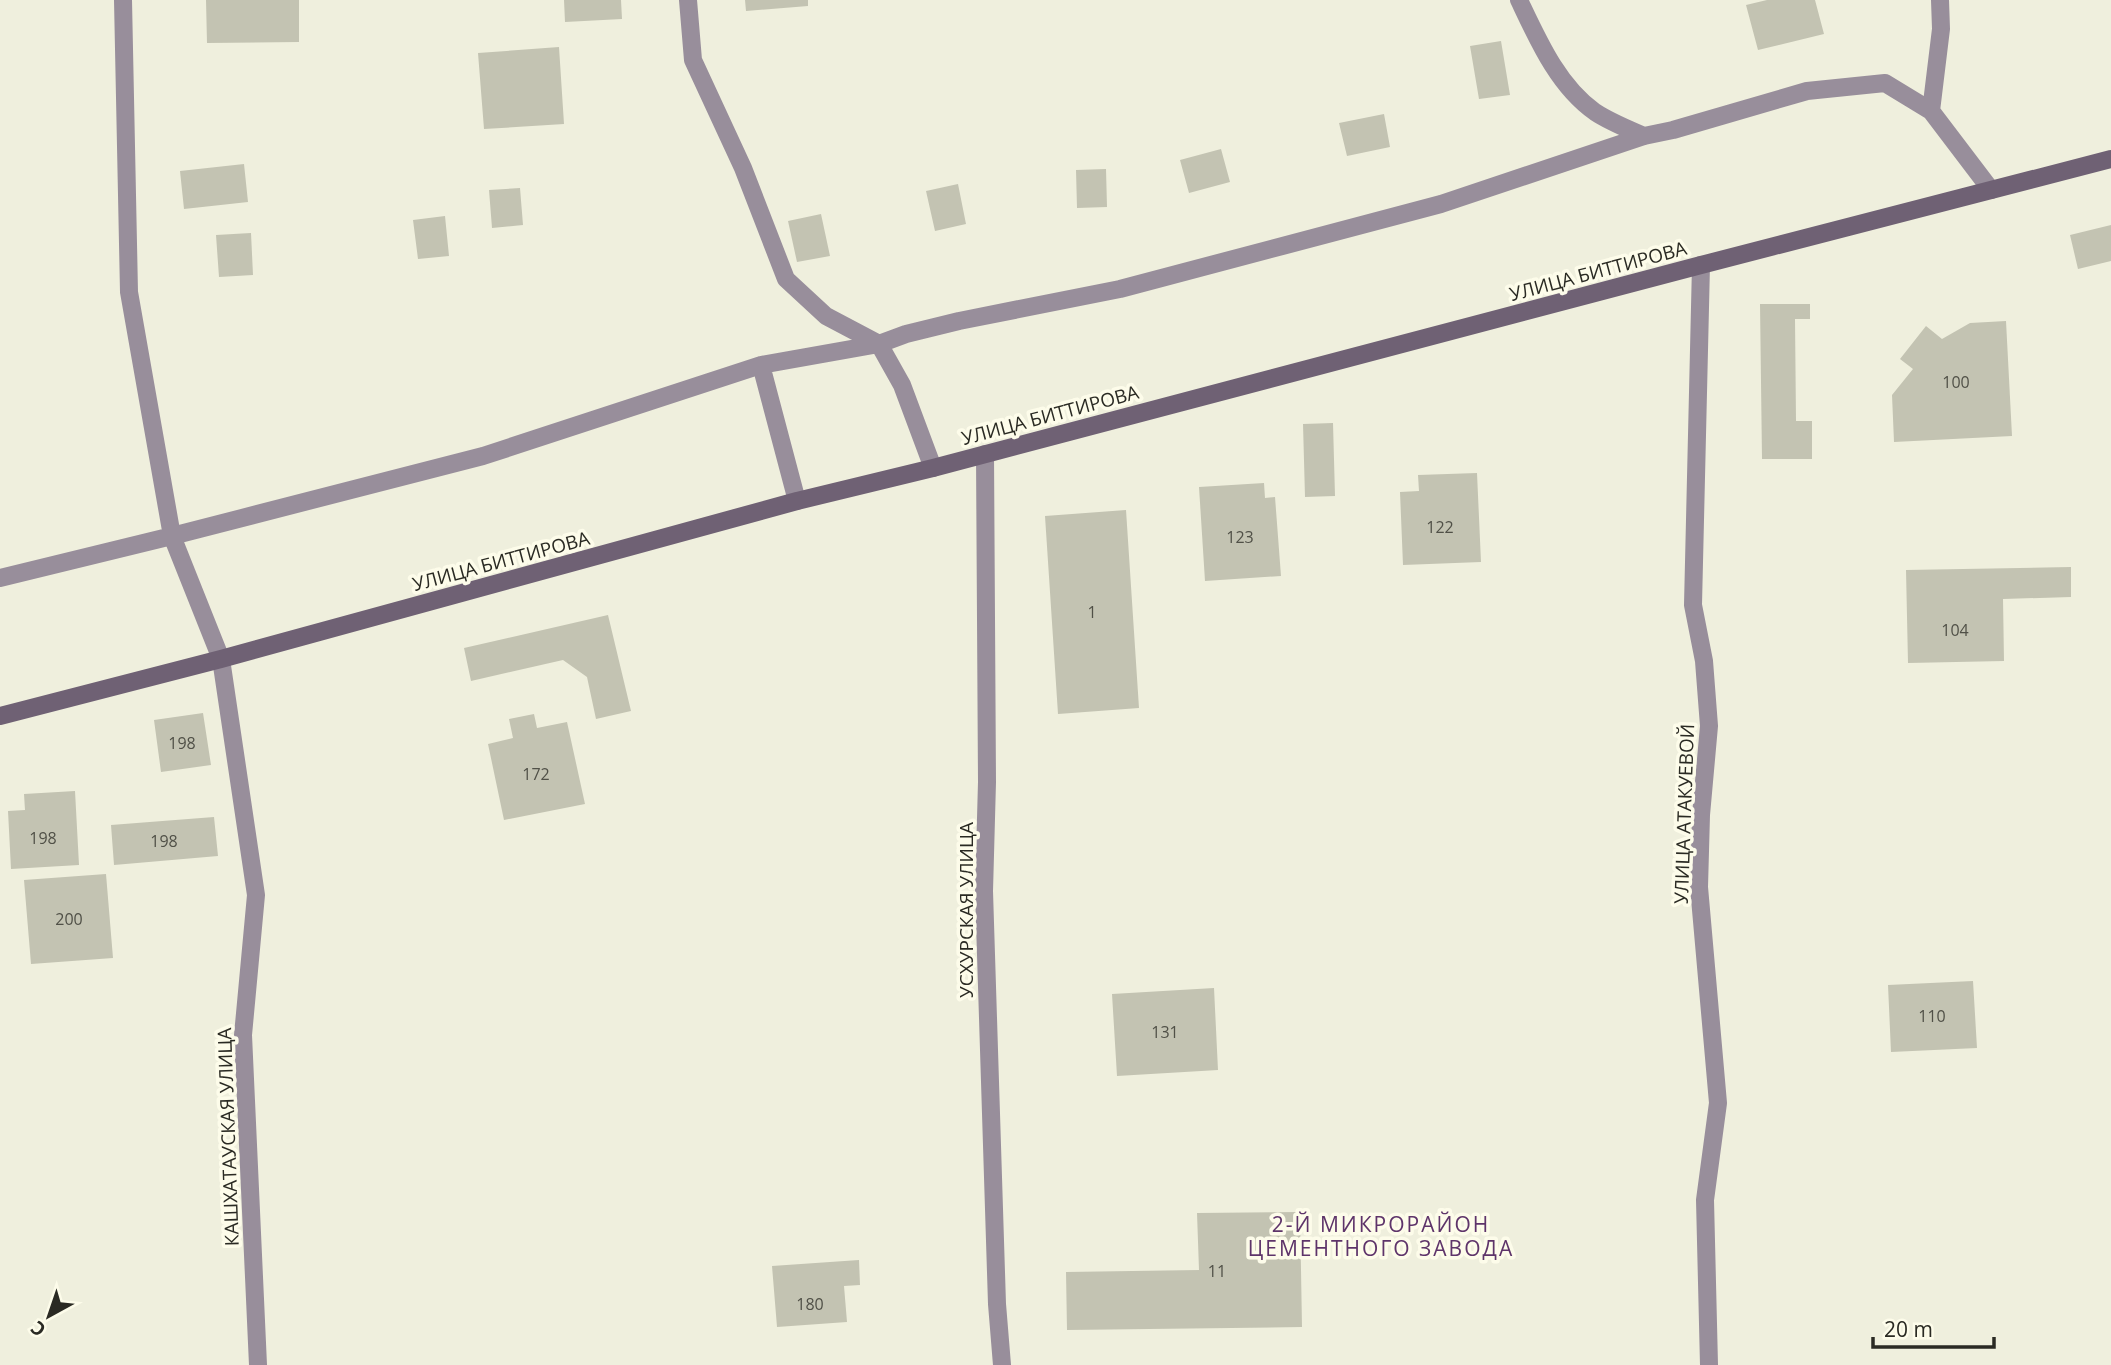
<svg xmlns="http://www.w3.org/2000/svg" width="2111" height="1365" viewBox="0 0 2111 1365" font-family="'Open Sans',sans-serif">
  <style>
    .building { fill: #c3c3b2 }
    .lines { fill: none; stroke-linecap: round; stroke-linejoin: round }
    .lane { stroke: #988e9b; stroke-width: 18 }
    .street { stroke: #988e9b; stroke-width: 18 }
    .secondary { stroke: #6f6174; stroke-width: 18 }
    .labels { text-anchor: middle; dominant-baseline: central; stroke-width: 7; stroke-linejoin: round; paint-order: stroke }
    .number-label { font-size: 16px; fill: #505047 }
    .street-label { font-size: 19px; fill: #2a2a23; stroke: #fdfcea }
    .neighbourhood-label { font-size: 21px; letter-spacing: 2px; fill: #5e346a; stroke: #fdfcea }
  </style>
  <rect width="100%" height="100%" fill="#efefdd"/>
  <path class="building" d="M 206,0 L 299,0 L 299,42 L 207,43 Z
    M 564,0 L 621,0 L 622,19 L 565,22 Z
    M 745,0 L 808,0 L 808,6 L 746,11 Z
    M 1767,0 L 1815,0 L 1824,34 L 1758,50 L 1746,5 Z
    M 1501,41 L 1510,95 L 1479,99 L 1470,46 Z
    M 559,47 L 564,124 L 484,129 L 478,53 Z
    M 1384,114 L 1390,147 L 1347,156 L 1339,123 Z
    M 1221,149 L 1230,182 L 1189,193 L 1180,160 Z
    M 244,164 L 248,202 L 184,209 L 180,171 Z
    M 1106,169 L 1107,207 L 1077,208 L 1076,170 Z
    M 958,184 L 966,224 L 935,231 L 926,191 Z
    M 520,188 L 523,225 L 492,228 L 489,190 Z
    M 821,214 L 830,256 L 797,262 L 788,221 Z
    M 445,216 L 449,256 L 418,259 L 413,220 Z
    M 2111,225 L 2111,261 L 2078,269 L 2070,235 Z
    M 251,233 L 253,275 L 219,277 L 216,235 Z
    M 1760,304 L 1810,304 L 1810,319 L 1795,319 L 1796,421 L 1812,421 L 1812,459 L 1762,459 Z
    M 2006,321 L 2012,436 L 1894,442 L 1892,395 L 1913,369 L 1900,359 L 1926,326 L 1942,339 L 1970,323 Z
    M 1333,423 L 1335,496 L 1305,497 L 1303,424 Z
    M 1477,473 L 1481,562 L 1403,565 L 1400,492 L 1419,491 L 1418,475 Z
    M 1264,483 L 1265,498 L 1275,497 L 1281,576 L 1205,581 L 1199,487 Z
    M 1126,510 L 1139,708 L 1058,714 L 1045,516 Z
    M 2071,567 L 2071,597 L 2003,599 L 2004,661 L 1908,663 L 1906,570 Z
    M 608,615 L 631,711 L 596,719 L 587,677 L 563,660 L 471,681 L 464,648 Z
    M 203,713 L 211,765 L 161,772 L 154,720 Z
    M 534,714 L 537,728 L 567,722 L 585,804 L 504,820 L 488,744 L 513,738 L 509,719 Z
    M 75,791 L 79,865 L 11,869 L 8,811 L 25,810 L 24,794 Z
    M 214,817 L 218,856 L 114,865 L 111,825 Z
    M 106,874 L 113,958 L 31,964 L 24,880 Z
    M 1973,981 L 1977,1048 L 1891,1052 L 1888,985 Z
    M 1214,988 L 1218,1070 L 1117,1076 L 1112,994 Z
    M 1300,1212 L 1302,1327 L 1067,1330 L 1066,1272 L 1199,1270 L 1197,1213 Z
    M 859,1260 L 860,1285 L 844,1286 L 847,1322 L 777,1327 L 772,1266 Z"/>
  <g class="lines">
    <path class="lane" d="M 688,0 L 693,60 L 743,168 L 786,279 L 826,316 L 879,344 L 902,385 L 933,468
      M 1519,0 C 1538,40 1558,86 1595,112 C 1610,122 1628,129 1644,136
      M 1940,0 L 1941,29 L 1931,111 L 1991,190
      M 761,365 L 797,501
      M 0,578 L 172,536 L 129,292 L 123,0
      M 221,659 L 172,536 L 483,456 L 761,365 L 879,344 L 906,334 L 959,321 L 1120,289 L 1441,204 L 1644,136 L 1673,130 L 1807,91 L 1885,83 L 1931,111"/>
    <path class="street" d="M 1701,265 L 1693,605 L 1704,661 L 1709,726 L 1701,815 L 1699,887 L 1718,1103 L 1705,1200 L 1709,1365
      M 985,454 L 987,782 L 984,891 L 997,1304 L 1002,1365
      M 221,659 L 256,895 L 243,1035 L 258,1365"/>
    <path class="secondary" d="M 0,716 L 221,659 L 797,501 L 933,468 L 1701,265 L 2111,159"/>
  </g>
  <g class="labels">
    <g class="number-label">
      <text x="1956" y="382">100</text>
      <text x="1440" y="527">122</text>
      <text x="1240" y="537">123</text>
      <text x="1092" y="612">1</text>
      <text x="1955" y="630">104</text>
      <text x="182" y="743">198</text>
      <text x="536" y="774">172</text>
      <text x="43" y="838">198</text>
      <text x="164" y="841">198</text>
      <text x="69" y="919">200</text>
      <text x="1932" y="1016">110</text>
      <text x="1165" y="1032">131</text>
      <text x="1217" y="1271">11</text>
      <text x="810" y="1304">180</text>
    </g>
    <g class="street-label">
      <text transform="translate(1598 271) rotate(-15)">УЛИЦА БИТТИРОВА</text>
      <text transform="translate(1050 415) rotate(-15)">УЛИЦА БИТТИРОВА</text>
      <text transform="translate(501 561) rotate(-15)">УЛИЦА БИТТИРОВА</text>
      <text transform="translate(1684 814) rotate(-88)">УЛИЦА АТАКУЕВОЙ</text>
      <text transform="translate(966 910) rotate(-90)">УСХУРСКАЯ УЛИЦА</text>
      <text transform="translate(228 1137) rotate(-92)">КАШХАТАУСКАЯ УЛИЦА</text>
    </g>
    <g class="neighbourhood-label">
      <text x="1381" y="1224">2-Й МИКРОРАЙОН<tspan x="1381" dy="24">ЦЕМЕНТНОГО ЗАВОДА</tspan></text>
    </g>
  </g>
  <g transform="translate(49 1316) rotate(220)" stroke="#fdfcea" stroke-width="5" paint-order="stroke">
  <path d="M0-5L12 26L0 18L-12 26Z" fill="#2a2a23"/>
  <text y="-10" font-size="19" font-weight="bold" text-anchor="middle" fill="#2a2a23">С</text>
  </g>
  <path d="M1873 1337v10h121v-10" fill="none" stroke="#2a2a23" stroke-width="3.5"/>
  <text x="1884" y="1337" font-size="21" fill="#2a2a23" stroke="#fdfcea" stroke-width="5" paint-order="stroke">20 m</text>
</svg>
